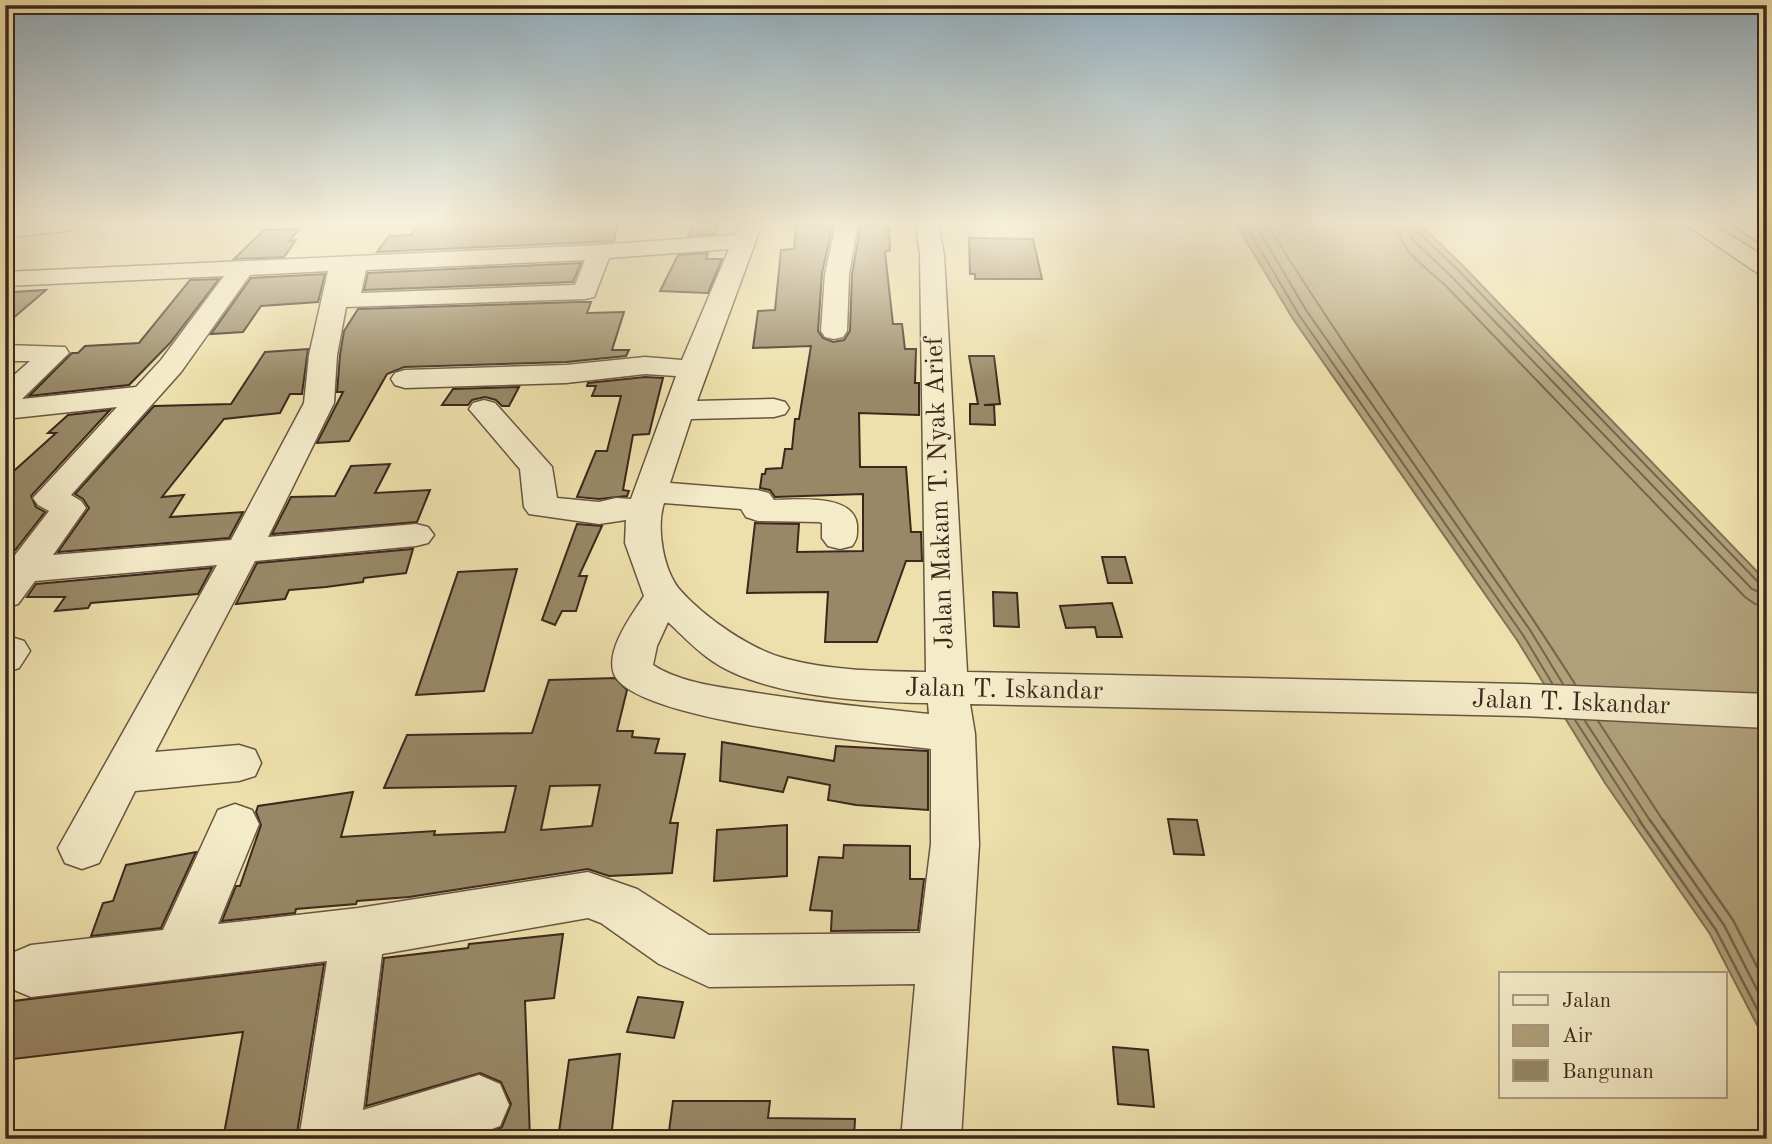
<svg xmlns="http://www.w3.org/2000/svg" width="1772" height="1144" viewBox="0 0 1772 1144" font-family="'Old Standard TT',serif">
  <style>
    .water { fill: #b1a17b; stroke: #827155; stroke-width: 2 }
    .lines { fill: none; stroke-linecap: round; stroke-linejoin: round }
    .shore-far1 { stroke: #76644c; stroke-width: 2 }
    .shore { stroke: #76644c; stroke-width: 2.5 }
    .building { fill: #988867; stroke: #3b281d; stroke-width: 2; fill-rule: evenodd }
    .minor-casing { stroke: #685641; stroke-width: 3 }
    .minor { fill: #f4ebc9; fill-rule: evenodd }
    .labels { text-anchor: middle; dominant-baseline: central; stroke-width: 5; stroke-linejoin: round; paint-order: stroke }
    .street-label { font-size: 26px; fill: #3b281d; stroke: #f4ebc9 }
  </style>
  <rect width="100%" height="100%" fill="#eee0ac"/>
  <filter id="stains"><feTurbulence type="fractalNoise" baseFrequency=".00286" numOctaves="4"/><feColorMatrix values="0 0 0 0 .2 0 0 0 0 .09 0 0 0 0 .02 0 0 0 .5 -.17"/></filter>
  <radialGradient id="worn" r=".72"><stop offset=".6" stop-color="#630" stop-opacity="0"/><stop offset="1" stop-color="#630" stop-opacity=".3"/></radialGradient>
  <path class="water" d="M 1236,224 L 1420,224 L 1463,266 L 1767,582 L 1767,1044 L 1710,934 L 1605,783 L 1517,640 L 1293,319 Z"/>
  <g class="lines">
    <path class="shore-far1" d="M 1245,224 L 1299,315 L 1523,635 L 1552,683
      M 1255,224 L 1306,310 L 1530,630 L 1563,684
      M 1267,224 C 1364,381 1476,528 1575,684
      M 1396,224 C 1401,252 1425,267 1445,285 L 1745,597 L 1755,604 L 1767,605
      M 1407,224 L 1411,238 L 1452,277 L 1752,589 L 1767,595
      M 1415,224 L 1418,232 L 1459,271 L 1759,583 L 1767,586
      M 1575,720 L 1641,822
      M 1585,721 L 1651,822
      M 1598,721 L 1664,822"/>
    <path class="shore" d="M 1639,820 L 1716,930 L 1767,1028
      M 1650,820 L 1724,925 L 1767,1009
      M 1663,820 L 1733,920 L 1767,986"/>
  </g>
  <path class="building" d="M 417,224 L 618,224 L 614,241 L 377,252 L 389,236 L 411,235 Z
    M 694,224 L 719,224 L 715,234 L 688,236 Z
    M 796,224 L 833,224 L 822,273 L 818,331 L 823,338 L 833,342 L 844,340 L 850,331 L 852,274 L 861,224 L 885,224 L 885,227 L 889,227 L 890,250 L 885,252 L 893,324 L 902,324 L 905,349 L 916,349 L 915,383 L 919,383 L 919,415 L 859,413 L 860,467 L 906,467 L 911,532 L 921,532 L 922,561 L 906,561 L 877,642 L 825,642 L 828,592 L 747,593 L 755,523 L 799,524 L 797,552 L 863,551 L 863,494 L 775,497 L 770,490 L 760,488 L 762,474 L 765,474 L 766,469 L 782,468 L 785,449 L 792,449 L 795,419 L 799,419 L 811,346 L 753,348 L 758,311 L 775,310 L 781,250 L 794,249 Z
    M 299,229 L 289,241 L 296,240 L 284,257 L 234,259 L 264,230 Z
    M 969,238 L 1033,239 L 1042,279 L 975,279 L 975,274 L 970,274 Z
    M 708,253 L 706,259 L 722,259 L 708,293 L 660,291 L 678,255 Z
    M 581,263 L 573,282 L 364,290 L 368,273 Z
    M 325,274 L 318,302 L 261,306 L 243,332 L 211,334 L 251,278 Z
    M 219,279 L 170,343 L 129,385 L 29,396 L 72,353 L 78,353 L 85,346 L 139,343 L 190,280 Z
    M 46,290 L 5,325 L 5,299 L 13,292 Z
    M 578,302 L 591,302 L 587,313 L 624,312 L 612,350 L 629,350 L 626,356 L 566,362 L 404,367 L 387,374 L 349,441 L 317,443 L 343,392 L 337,392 L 340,355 L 344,331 L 358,309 Z
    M 308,349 L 302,394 L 290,394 L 280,413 L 224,419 L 162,497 L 184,495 L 170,517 L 243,512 L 229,538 L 58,552 L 89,508 L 83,499 L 75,494 L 154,406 L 231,404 L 265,352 Z
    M 969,356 L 994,356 L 1000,404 L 984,405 L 994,405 L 995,425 L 970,424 L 970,404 L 978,404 Z
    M 645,377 L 663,378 L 649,434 L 633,435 L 623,490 L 629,491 L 627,496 L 599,499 L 577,497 L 596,451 L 607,451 L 621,396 L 592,396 L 596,386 L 587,386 L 588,383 Z
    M 519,387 L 509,406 L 502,406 L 496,400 L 485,397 L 472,400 L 468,405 L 442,405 L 453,389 Z
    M 110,410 L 31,496 L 36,507 L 45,512 L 5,563 L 5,479 L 56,433 L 48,433 L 68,415 Z
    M 390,464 L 375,493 L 430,490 L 417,522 L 272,534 L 291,497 L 335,496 L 351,466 Z
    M 577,524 L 602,526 L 579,576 L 587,576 L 576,611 L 562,611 L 555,625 L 542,620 Z
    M 413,549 L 406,573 L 364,578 L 363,582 L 326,587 L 289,590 L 285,599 L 236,604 L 257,563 Z
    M 1102,557 L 1125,557 L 1132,583 L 1108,583 Z
    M 212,568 L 198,594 L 91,603 L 88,608 L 55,611 L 65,597 L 27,597 L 36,584 Z
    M 517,569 L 484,691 L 416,695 L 458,572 Z
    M 993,592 L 1017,593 L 1019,627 L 994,626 Z
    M 1112,603 L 1122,637 L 1097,637 L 1095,627 L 1066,628 L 1060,606 Z
    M 615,678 L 627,690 L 617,731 L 633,731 L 632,737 L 659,739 L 655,753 L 685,754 L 670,823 L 678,823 L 672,873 L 609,876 L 588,869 L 409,897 L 357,901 L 356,904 L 296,909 L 295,913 L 222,921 L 236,886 L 240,886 L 261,825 L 256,812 L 258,806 L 353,792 L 341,837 L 435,831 L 434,835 L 505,832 L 516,786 L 384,788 L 407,735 L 532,733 L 549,680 ZM 600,785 L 592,826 L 541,830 L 550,786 Z
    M 722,742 L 834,761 L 836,746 L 928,751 L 928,810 L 856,805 L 828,800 L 830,785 L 788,777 L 783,792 L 720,781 Z
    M 1168,819 L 1197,820 L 1204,855 L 1174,854 Z
    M 787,825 L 787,876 L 714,881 L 717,830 Z
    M 844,845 L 910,846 L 910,879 L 924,879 L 918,930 L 831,931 L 832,911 L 810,910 L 819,857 L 843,858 Z
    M 196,852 L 161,928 L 91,936 L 103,903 L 113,901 L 126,865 Z
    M 563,934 L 554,998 L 525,1001 L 530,1139 L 484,1139 L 484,1135 L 502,1127 L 511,1104 L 501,1082 L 480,1073 L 366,1106 L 384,958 L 468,948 L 469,944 Z
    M 324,964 L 296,1139 L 223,1139 L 243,1032 L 5,1060 L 5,1002 Z
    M 638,997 L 683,1002 L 674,1038 L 627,1032 Z
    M 1113,1047 L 1148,1050 L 1154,1107 L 1118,1104 Z
    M 620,1054 L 611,1139 L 558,1139 L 569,1060 Z
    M 673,1101 L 770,1101 L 768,1118 L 855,1119 L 854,1139 L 668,1139 Z"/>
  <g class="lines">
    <g class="minor-casing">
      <path id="minor" d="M 5,224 L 78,224 L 75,229 L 67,231 L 5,238 Z
        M 740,224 L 762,224 L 697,401 L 774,399 L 785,402 L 789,408 L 785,414 L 774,417 L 691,419 L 670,483 L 757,490 L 769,493 L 774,500 C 796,500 854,493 857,525 C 857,534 858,538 852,546 L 840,549 L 828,546 L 822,538 L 822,523 L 819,522 L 758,521 L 746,517 L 741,509 L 664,503 C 656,527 663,570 680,590 C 705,618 751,650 787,659 C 832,671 880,671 926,672 L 920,255 L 916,224 L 938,224 L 944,255 L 967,672 L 1522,684 L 1767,694 L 1767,728 L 1522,716 L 970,704 L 975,734 L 979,844 L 961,1139 L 901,1139 L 915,984 L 709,987 L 659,964 L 601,923 L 588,918 L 382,954 L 363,1110 L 479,1075 L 500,1084 L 509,1105 L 500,1126 L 465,1139 L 299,1139 L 327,961 L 31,997 L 12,989 L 5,969 L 12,953 L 31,945 L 163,930 L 218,810 L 235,804 L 252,810 L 259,824 L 218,924 L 358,908 L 588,872 L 637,889 L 709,935 L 920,933 L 931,844 L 931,749 C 877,742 634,722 614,674 C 605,650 632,615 644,596 L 625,543 L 626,520 L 599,524 L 529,514 L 524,507 L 520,469 L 469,409 L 473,403 L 484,400 L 495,403 L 552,467 L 557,498 L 599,502 L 616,498 L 631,499 L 676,376 L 645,374 L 566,383 L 405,388 L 395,385 L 391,379 L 395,373 L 405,370 L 566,365 L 645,357 L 682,360 L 729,249 L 609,258 L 594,297 L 585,299 L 346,307 L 337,355 L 334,403 L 268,537 L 416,524 L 428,527 L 434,535 L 428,543 L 416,546 L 255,561 L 155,752 L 239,745 L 255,750 L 261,763 L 255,776 L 239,781 L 135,791 L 99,863 L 82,869 L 65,863 L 58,848 L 217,565 L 35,581 L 18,604 L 5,608 L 5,568 L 49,511 L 38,505 L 33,498 L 117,407 L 5,419 L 5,383 L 30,361 L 5,361 L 5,345 L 65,347 L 69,353 L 22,399 L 136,387 L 161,360 L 224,276 L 5,286 L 5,272 L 599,245 L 735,235 ZM 585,260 L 575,285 L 361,293 L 366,270 ZM 328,271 L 309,355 L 304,403 L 231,540 L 53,555 L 86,508 L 81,501 L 71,495 L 181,372 L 250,275 ZM 668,622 C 681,634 693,647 708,658 C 760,697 865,702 928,703 L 929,714 C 872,708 814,702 757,693 C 722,687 683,684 653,665 L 657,646 Z
        M 836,224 L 858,224 L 849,274 L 847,331 L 843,337 L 834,339 L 825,337 L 821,331 L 825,274 Z
        M 1685,224 L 1712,224 L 1767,258 L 1767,276 L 1759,274 Z
        M 1733,224 L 1760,224 L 1767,228 L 1767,245 L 1759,243 Z
        M 5,635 L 24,641 L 30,651 L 19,668 L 5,673 Z"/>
    </g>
    <use href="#minor" class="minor"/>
  </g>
  <linearGradient id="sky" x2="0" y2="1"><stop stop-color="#92acbc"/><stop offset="0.58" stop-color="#f7f1da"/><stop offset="1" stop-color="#f7f1da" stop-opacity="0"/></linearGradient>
  <rect width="1772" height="384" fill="url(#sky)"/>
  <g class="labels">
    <g class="street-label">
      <text transform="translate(940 493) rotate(-92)">Jalan Makam T. Nyak Arief</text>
      <text transform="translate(1004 690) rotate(1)">Jalan T. Iskandar</text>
      <text transform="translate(1571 703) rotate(2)">Jalan T. Iskandar</text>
    </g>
  </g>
  <rect width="1772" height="1144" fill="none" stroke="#eee0ac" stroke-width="28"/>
  <rect x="7" y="7" width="1758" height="1130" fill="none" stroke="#3b281d" stroke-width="3.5"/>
  <rect x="14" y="14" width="1744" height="1116" fill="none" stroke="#3b281d" stroke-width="2"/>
  <rect x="1499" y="972" width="228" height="126" fill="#f4ebc9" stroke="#aa9d84" stroke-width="2"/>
  <rect x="1513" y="995" width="35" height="10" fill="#f4ebc9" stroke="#aa9d84" stroke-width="2"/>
  <text x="1562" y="1007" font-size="21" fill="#3b281d">Jalan</text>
  <rect x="1513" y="1025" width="35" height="21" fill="#b1a17b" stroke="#aa9d84" stroke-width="2"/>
  <text x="1562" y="1042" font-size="21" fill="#3b281d">Air</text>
  <rect x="1513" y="1060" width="35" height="21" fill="#988867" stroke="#aa9d84" stroke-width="2"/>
  <text x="1562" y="1078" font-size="21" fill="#3b281d">Bangunan</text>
  <rect width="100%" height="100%" filter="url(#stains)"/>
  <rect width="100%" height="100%" fill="url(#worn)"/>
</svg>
